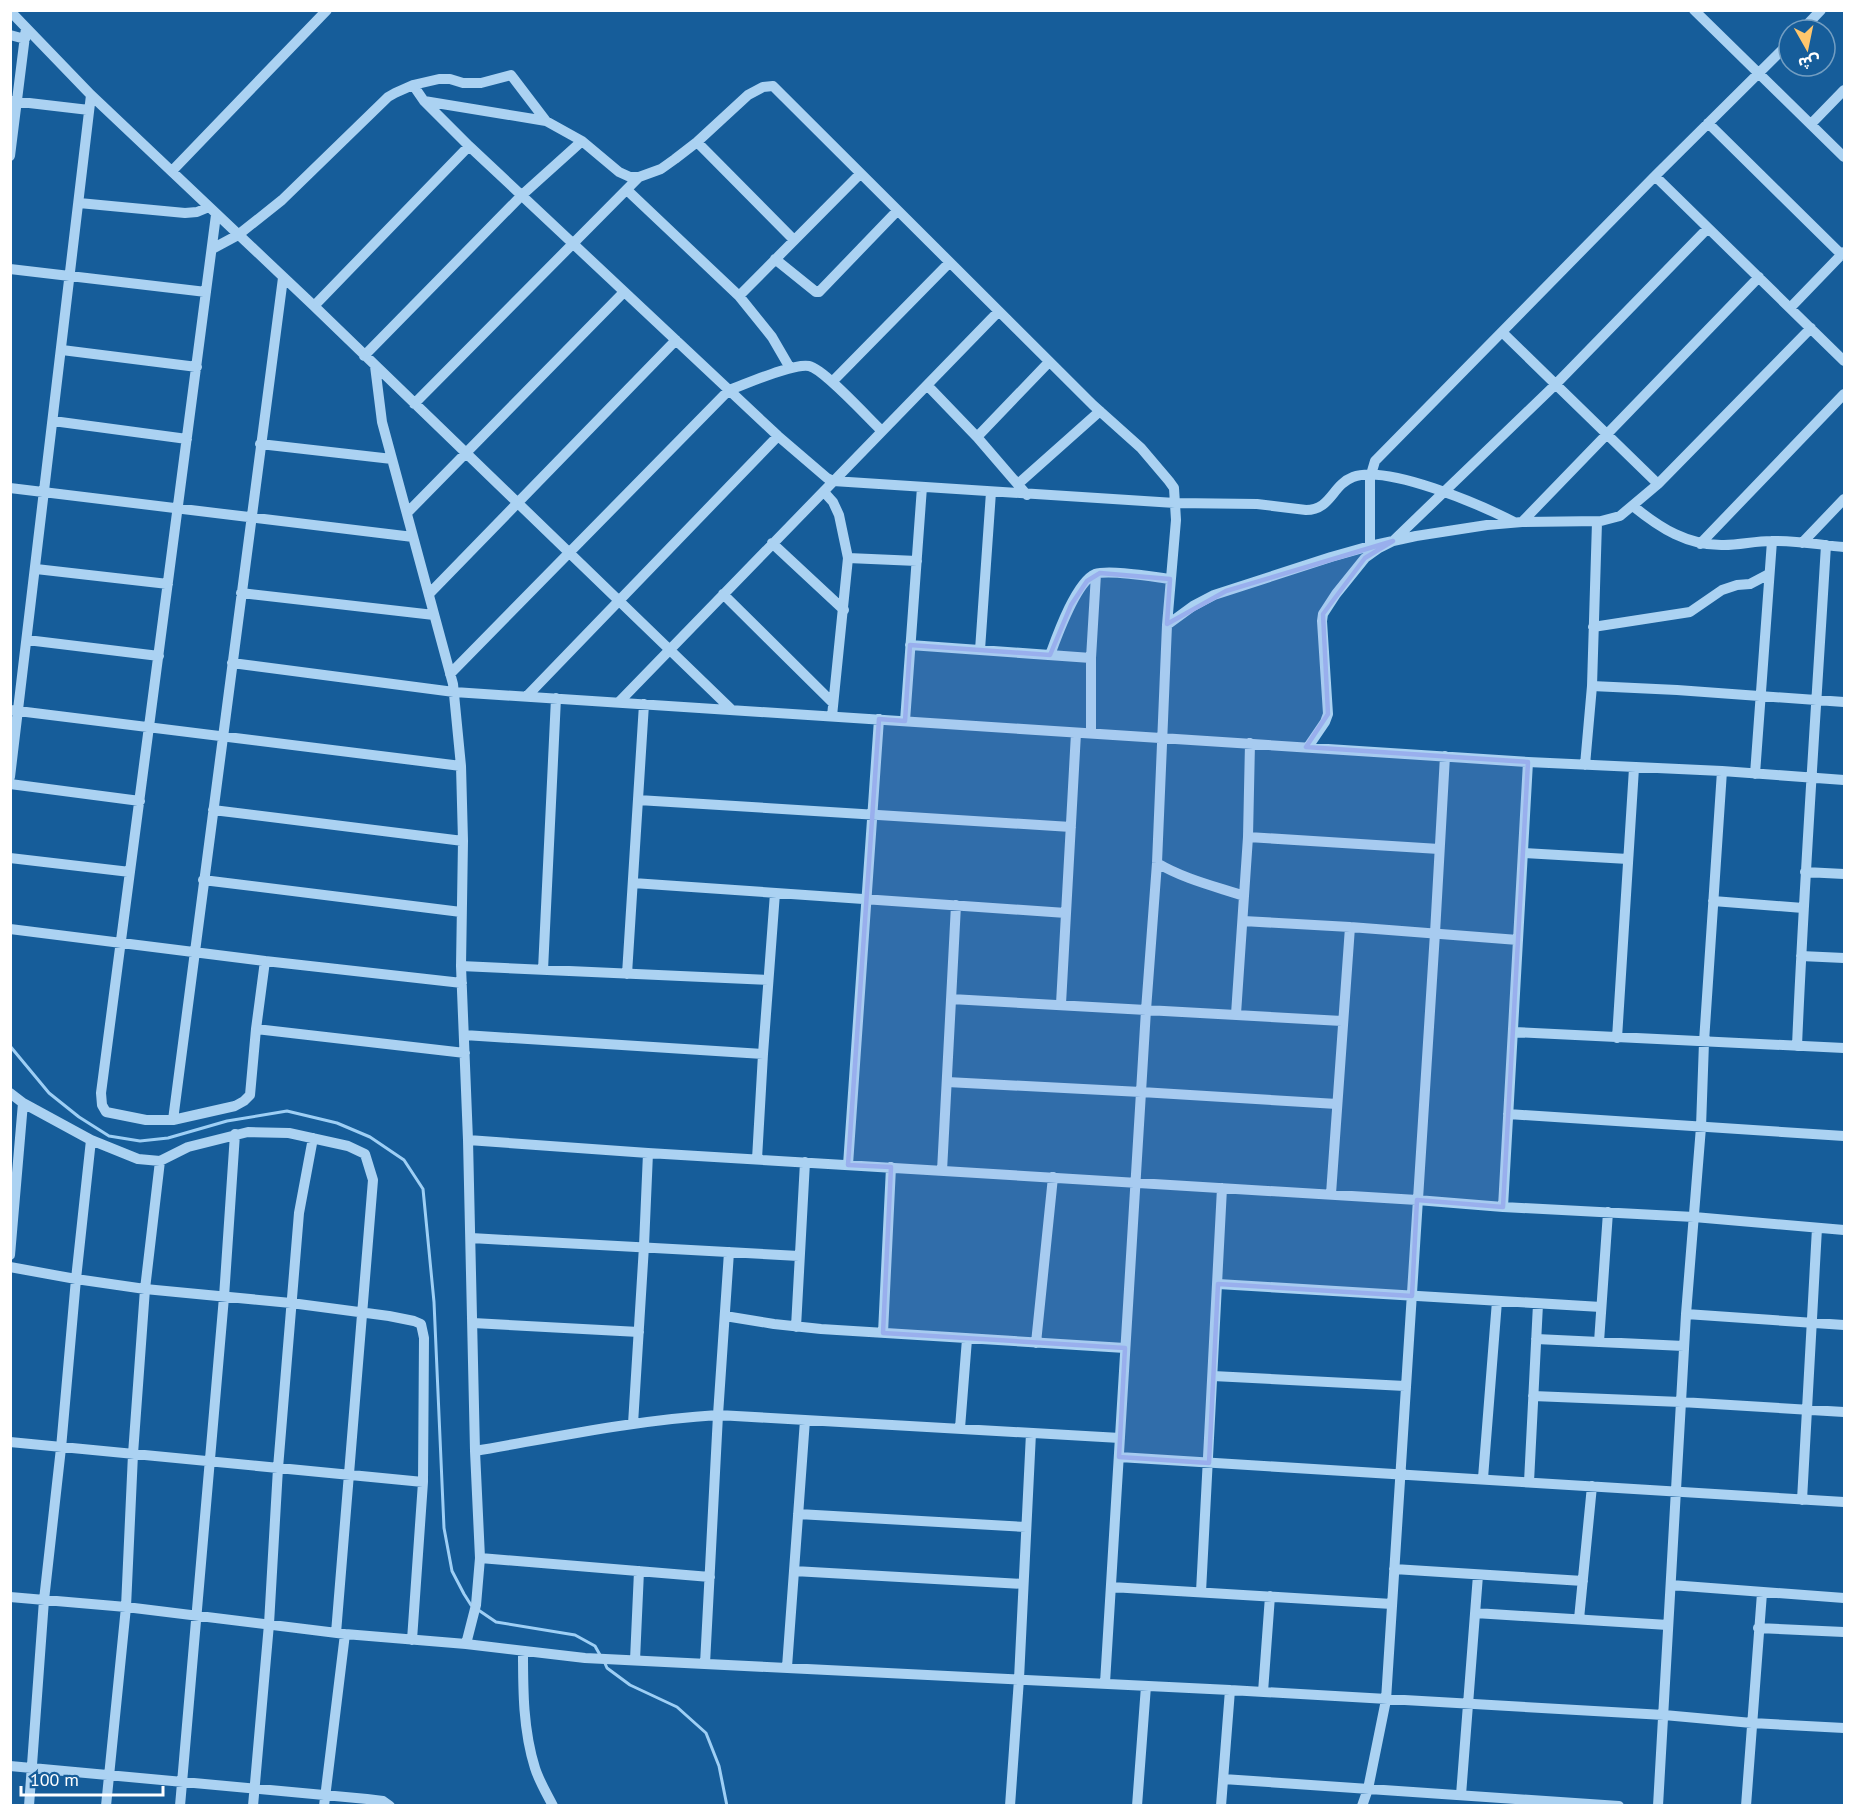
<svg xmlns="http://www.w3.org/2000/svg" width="1855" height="1816" viewBox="0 0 1855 1816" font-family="'PT Sans','Noto Sans Arabic',sans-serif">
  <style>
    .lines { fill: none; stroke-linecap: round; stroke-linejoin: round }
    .stream { stroke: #9ecff5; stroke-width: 3 }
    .minor { stroke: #abd2f2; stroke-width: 10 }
    .marked { fill: #99afed; fill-opacity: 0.2; stroke: #99afed; stroke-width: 4.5; stroke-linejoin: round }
  </style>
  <rect width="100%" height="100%" fill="#165d9a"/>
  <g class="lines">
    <path class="stream" d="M 10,1046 L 49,1093 L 79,1117 L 109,1136 L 140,1141 L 168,1138 L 227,1121 L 287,1111 L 337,1123 L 370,1137 L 404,1160 L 423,1189 L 434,1302 L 444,1528 L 452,1571 L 464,1594 L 471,1605 L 496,1622 L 575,1635 L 595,1646 L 600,1655
      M 604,1661 L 607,1668 L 630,1685 L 677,1707 L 706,1733 L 719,1766 L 727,1806"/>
    <path class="minor" d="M 1694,10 L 1844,157
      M 10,11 L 91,95 L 314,306 L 732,710
      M 1802,30 L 1821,10
      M 10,35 L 25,39
      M 413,85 L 424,101 L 469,146 L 778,436 L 827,478 L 833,481 L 1175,503 L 1257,504 L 1306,510 C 1331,510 1332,485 1353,477 C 1387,464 1481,505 1514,522
      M 12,101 L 89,110
      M 424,101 L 546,121 L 582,141 L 619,172 L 630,177 L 639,177 L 661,169 L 675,159 L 697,142 L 748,95 L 763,87 L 773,86 L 1093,405 L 1141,448 L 1169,481 L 1174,488 L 1176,520 L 1167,625 L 1157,863 L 1146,1010 L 1105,1683
      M 1708,123 L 1842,255
      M 1811,124 L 1844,90
      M 697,142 L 794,240
      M 10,156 L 26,28
      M 172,171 L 327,10
      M 1655,176 L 1844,361
      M 627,190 L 739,296 L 772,337 L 790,368
      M 79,203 L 185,213 L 197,212 L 209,207
      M 216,215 L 101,1093 L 102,1105 L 106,1112 L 146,1120 L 173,1120 L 235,1106 L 244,1101 L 250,1095 L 256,1029 L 265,961
      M 212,249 L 238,235 L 282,200 L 388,97 L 395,93 L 413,85 L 439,79 L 450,79 L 463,83 L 481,83 L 511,75 L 546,121
      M 775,259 L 816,292 L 819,292 L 897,211
      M 10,269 L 206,292
      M 739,296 L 860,174
      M 314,306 L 469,146
      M 1790,308 L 1844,252
      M 1502,332 L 1658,484
      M 62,350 L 197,367
      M 364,356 L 522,195 L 582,141
      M 375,366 L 382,422 L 453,684 L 461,766 L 463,841 L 461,966 L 468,1140 L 475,1451 L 480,1558 L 476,1605 L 466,1644
      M 832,382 L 949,263
      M 927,385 L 977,437 L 1027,495
      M 414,404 L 639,177
      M 53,421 L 187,439
      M 977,437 L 1049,362
      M 260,444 L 392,459
      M 1018,484 L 1100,411
      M 10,488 L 413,537
      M 824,492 L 833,502 L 839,515 L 848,558 L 832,716
      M 1633,506 C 1660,528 1688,546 1724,545 C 1740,545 1755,541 1771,541 C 1795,540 1820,545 1844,547
      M 407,513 L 624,292
      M 1522,522 L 1759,277
      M 772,543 L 844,610
      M 1802,543 L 1844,499
      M 1700,544 L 1844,394
      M 1370,546 L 1370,478 L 1375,461 L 1655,176 L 1789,43
      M 848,558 L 917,561
      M 36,569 L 168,584
      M 241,593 L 434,615
      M 429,594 L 676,340
      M 723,594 L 833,703
      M 1167,625 L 1193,606 L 1214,595 L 1331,557 L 1370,546 L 1416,536 L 1487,525 L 1522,522 L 1601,521 L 1620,516 L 1658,484 L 1811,328
      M 1593,627 L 1690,612 L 1722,590 L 1737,585 L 1750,584 L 1769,574
      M 27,640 L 159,656
      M 910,645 L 1091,658
      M 980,650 L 991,492
      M 1050,655 C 1057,636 1076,582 1095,574 C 1109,569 1154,577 1170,579
      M 232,663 L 454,692 L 1528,762 L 1722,771 L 1844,780
      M 450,674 L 729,390 C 746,384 793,363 809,366 C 824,369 869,419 882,431
      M 1592,686 L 1597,522
      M 527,696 L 778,436
      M 619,702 L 998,312
      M 10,710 L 461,766
      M 905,721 L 922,487
      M 1091,733 L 1091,658 L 1096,574
      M 1308,747 L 1325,722 L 1328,714 L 1322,621 L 1323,614 L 1336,594 L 1365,558 L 1379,548 L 1393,541 L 1555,385 L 1708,228
      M 1585,765 L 1592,686 L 1677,690 L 1844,702
      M 1755,774 L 1772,541
      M 10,777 L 91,95
      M 10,784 L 140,801
      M 638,800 L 1071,827
      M 213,810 L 463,841
      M 1248,837 L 1439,849
      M 1523,853 L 1628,859
      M 10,858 L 130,872
      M 1157,863 C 1184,879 1214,886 1244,896
      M 1805,872 L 1844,874
      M 203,880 L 461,912
      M 633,883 L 1066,913
      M 1713,901 L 1803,908
      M 1243,921 L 1350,927 L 1518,940
      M 10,929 L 265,961 L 462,983
      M 1801,956 L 1844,958
      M 461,966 L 768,980
      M 543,970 L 556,698
      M 627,974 L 644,704
      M 951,999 L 1342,1021
      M 1061,1004 L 1076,733
      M 1236,1014 L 1248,837 L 1250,743
      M 256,1029 L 465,1053
      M 1513,1032 L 1844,1048
      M 464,1035 L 763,1054
      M 1617,1038 L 1634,768
      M 1797,1046 C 1804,879 1816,712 1826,545
      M 947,1082 L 1141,1092 L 1337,1104
      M 10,1093 L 23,1103 L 91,1140 L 138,1159 L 160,1161 L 188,1147 L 248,1132 L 289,1133 L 348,1146 L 365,1154 L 373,1180 L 336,1633
      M 1508,1114 L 1844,1136
      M 173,1120 L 283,278
      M 468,1140 L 648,1153 L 1417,1200 L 1503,1207 L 1694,1217 L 1844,1230
      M 757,1159 L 763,1054 L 775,893
      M 848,1165 L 879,719
      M 942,1171 L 956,905
      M 1331,1194 L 1350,927
      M 1503,1207 L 1528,762
      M 471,1238 L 799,1256
      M 10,1255 L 23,1103
      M 10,1267 L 76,1279 L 145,1289 L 291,1303 L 389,1316 L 414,1321 L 421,1324 L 424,1338 L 423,1482 L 412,1640
      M 1218,1284 L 1601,1307
      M 1686,1314 L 1844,1325
      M 725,1316 L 774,1324 L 821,1329 L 1125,1348
      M 473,1323 L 639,1332
      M 796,1327 L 805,1162
      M 883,1333 L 891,1167
      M 1536,1339 L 1684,1346
      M 1599,1342 L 1608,1212
      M 1036,1343 L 1053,1177
      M 1213,1376 L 1405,1386
      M 1533,1396 L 1681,1402 L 1844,1412
      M 633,1424 L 644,1246 L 648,1153
      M 960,1428 L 967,1339
      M 10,1442 L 423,1482
      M 475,1451 C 556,1437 636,1420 718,1415 L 1120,1438
      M 1119,1457 C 1361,1472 1603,1486 1844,1502
      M 1483,1478 L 1497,1301
      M 1529,1482 L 1538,1304
      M 1802,1500 L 1817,1228
      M 798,1514 L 1026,1527
      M 480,1558 L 710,1577
      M 1394,1569 L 1583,1581
      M 794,1571 L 1023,1584
      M 1671,1585 L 1844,1598
      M 1111,1587 L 1392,1604
      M 1201,1592 L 1222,1188
      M 10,1597 L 126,1607 L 345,1634 L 466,1644 L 585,1658 L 1230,1690 L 1664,1715 L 1752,1723 L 1844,1728
      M 1475,1613 L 1668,1625
      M 1579,1619 L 1592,1486
      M 1758,1628 L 1844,1632
      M 523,1651 C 523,1690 523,1730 535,1768 C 539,1781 547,1794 553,1806
      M 635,1660 L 639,1571
      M 705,1664 L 718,1415 L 729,1252
      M 787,1667 L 805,1420
      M 1263,1692 L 1270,1596
      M 10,1766 L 367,1799 L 383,1801 L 390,1806
      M 1223,1779 L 1619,1806
      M 1461,1795 L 1478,1575
      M 29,1806 L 44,1600 L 61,1448 L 76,1279 L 91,1140
      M 106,1806 L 126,1607 L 133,1454 L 145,1289 L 160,1161
      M 180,1806 L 224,1297 L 235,1134
      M 253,1806 L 269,1624 L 278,1468 L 299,1213 L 313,1138
      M 324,1806 L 345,1634
      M 1010,1806 L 1019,1679 L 1031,1433
      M 1137,1806 L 1146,1686
      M 1221,1806 L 1230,1690
      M 1362,1806 L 1368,1789 L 1386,1700 L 1435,933 L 1445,756
      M 1658,1806 L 1686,1314 L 1701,1127 L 1704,1042 L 1722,771
      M 1746,1806 L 1762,1593"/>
  </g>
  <path class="marked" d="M 1393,541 L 1365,558 L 1323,614 L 1328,714 L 1306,747 L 1528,762 L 1503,1207 L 1417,1200 L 1412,1296 L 1218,1284 L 1209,1463 L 1119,1457 L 1125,1348 L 883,1333 L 891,1167 L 848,1165 L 879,719 L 905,721 L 910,645 L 1050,655 L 1071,605 L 1087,581 L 1100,573 L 1170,579 L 1167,624 L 1226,591 Z"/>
  <rect width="1855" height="1816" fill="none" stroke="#ffffff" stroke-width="24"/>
  <g transform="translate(1807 48) rotate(171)"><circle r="28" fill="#165d9a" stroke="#739ec2" stroke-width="1.5"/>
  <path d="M0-4.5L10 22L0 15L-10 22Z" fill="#ffc66c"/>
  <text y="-9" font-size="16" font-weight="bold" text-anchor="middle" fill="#ffffff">ش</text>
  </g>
  <path d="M21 1786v9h142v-9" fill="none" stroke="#ffffff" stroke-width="3"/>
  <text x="30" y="1786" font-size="18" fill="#ffffff" stroke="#165d9a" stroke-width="4.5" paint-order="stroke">100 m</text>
</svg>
